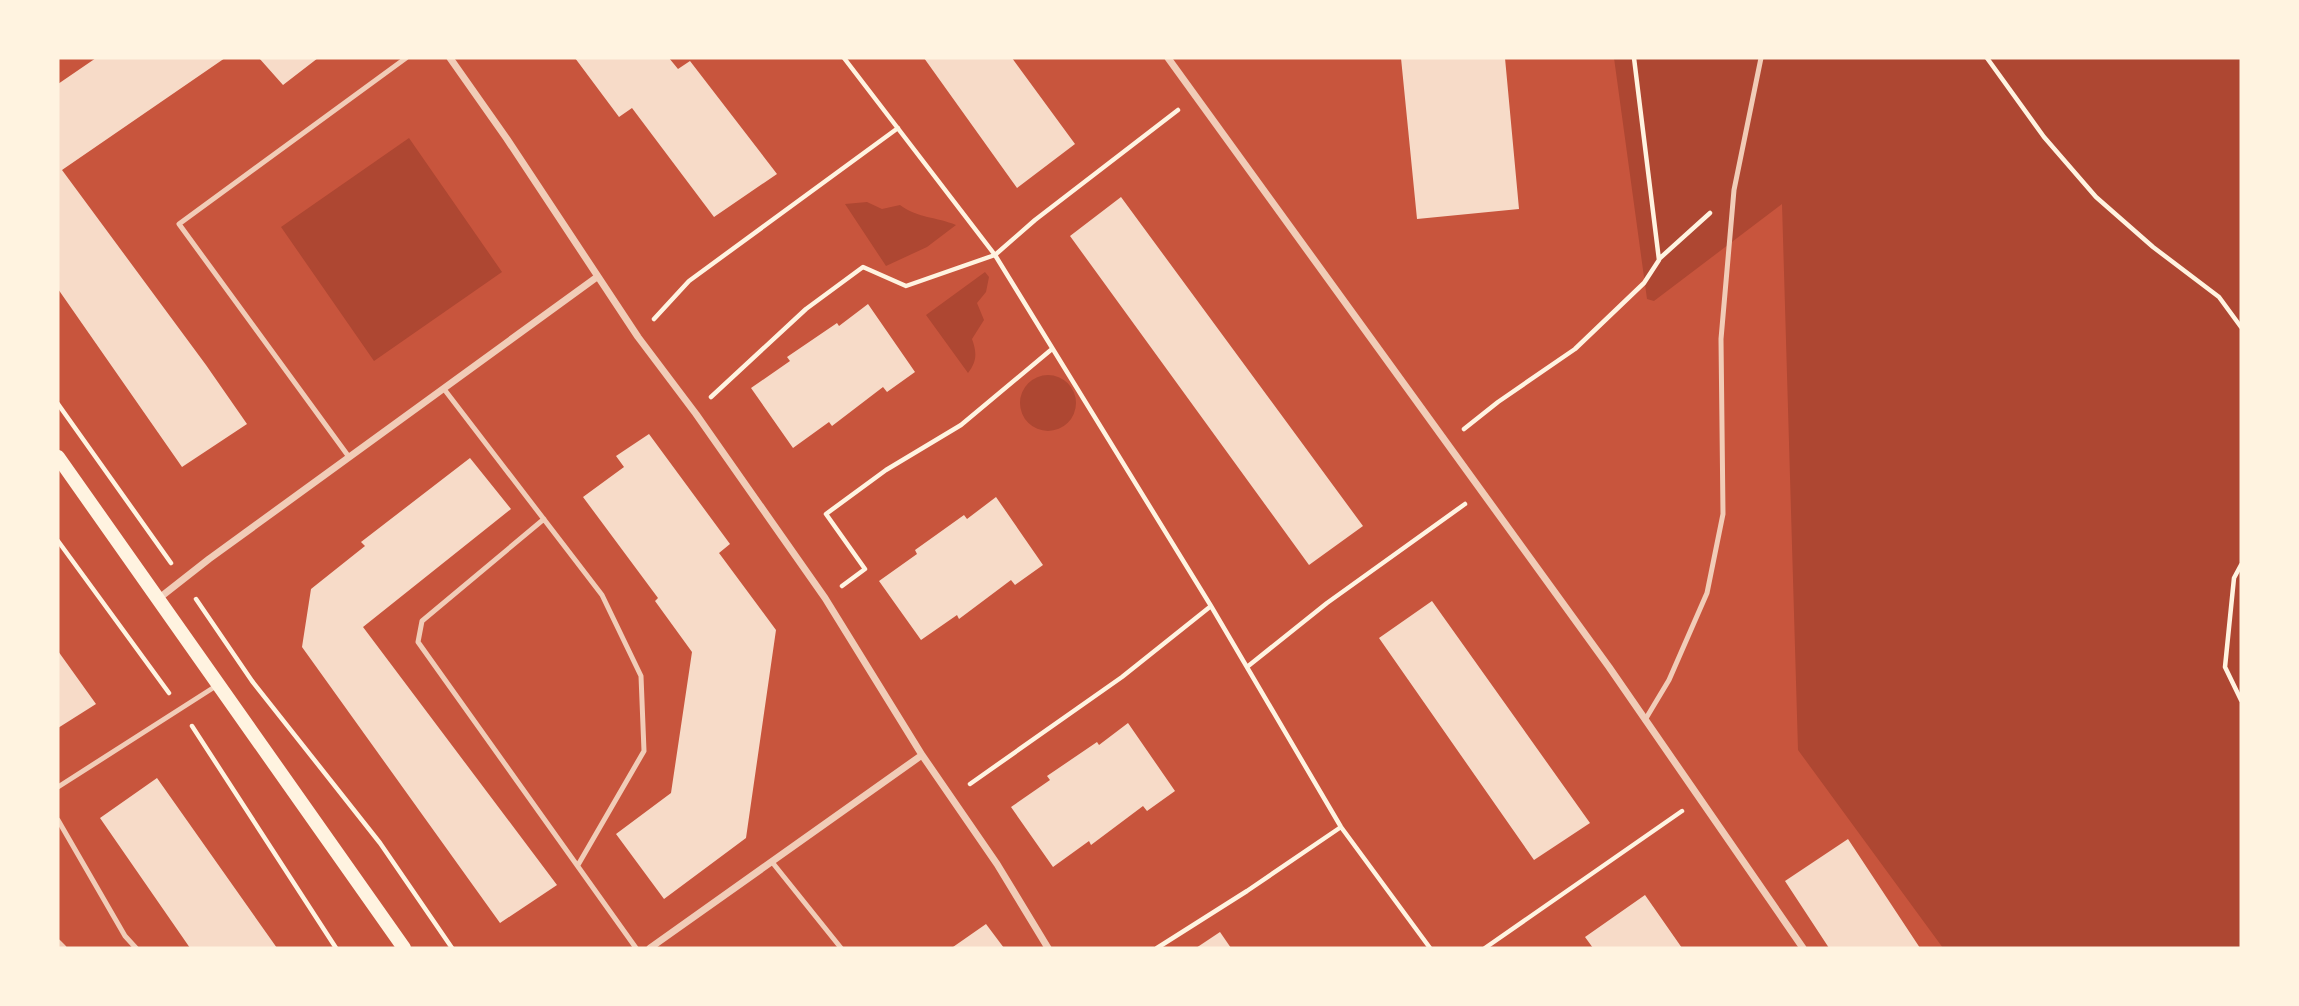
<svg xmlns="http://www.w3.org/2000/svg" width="2299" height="1006" viewBox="0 0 2299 1006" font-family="'Archivo Narrow',sans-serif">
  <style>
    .green { fill: #ae4732 }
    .building { fill: #f7dbc8 }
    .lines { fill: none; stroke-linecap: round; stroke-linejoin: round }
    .path { stroke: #fff3e0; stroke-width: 4.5 }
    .service { stroke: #f1ccb7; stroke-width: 5 }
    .minor { stroke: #f1ccb7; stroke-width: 7 }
    .secondary { stroke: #fff3e0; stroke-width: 14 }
  </style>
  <rect width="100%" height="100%" fill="#c8553d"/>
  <path class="green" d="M 1614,58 L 2241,58 L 2241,948 L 1943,948 L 1798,750 L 1782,204 L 1654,301 L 1647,299 Z
    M 409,138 L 502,272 L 374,361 L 281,227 Z
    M 867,202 L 882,209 L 900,205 C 917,218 937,217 956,225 L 927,247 L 886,266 L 845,204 Z
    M 985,272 L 989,277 L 986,292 L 977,303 L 984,320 L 972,339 C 977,353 977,361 968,373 L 926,315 Z
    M1020 403a28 28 0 1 1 56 0a28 28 0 1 1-56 0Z"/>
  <path class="building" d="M 96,58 L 225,58 L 62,170 L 206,365 L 247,424 L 182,467 L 58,289 L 58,84 Z
    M 259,58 L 318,58 L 283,85 Z
    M 575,58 L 669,58 L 678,69 L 690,61 L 777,174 L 714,217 L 632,108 L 619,117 Z
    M 924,58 L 1012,58 L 1075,144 L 1017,188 Z
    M 1401,58 L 1505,58 L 1519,209 L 1417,219 Z
    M 1121,197 L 1363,526 L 1309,565 L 1070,236 Z
    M 868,304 L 915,372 L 887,392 L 883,387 L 832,426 L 829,422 L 793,448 L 751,388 L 790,361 L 787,357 L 837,323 L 839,326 Z
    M 649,434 L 730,544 L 719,553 L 776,630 L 746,838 L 664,899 L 616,834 L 671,793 L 692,652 L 655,601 L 658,598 L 583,497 L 624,467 L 616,456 Z
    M 470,458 L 511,509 L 363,627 L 557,885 L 500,923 L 302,647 L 311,589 L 365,546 L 361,542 Z
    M 996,497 L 1043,565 L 1015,585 L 1011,580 L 959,619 L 957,615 L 921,640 L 879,581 L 917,554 L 915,550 L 964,515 L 967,519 Z
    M 1432,601 L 1590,823 L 1534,860 L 1379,638 Z
    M 58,651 L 96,704 L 58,728 Z
    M 1128,723 L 1175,791 L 1147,811 L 1143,806 L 1091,845 L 1089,841 L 1053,867 L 1011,807 L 1050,780 L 1047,776 L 1097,742 L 1099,745 Z
    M 157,778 L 277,948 L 190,948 L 100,818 Z
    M 1848,839 L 1920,948 L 1829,948 L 1785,881 Z
    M 1645,895 L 1682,948 L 1593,948 L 1585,937 Z
    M 986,924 L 1004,948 L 953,947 Z
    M 1220,932 L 1231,948 L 1196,948 Z"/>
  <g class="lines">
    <path class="path" d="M 844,58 L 995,255 L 1211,606 L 1341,827 L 1430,948
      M 1987,58 L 2044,137 L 2096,197 L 2153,247 L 2219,297 L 2241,327
      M 1659,259 L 1710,213
      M 654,319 L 689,281 L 898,128
      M 711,397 L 806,309 L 863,267 L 906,286 L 995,255 L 1035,220 L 1178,110
      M 58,404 L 171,563
      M 1464,429 L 1498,402 L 1575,349 L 1644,283 L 1659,260 L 1634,58
      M 58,541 L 169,693
      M 2241,565 L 2234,578 L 2225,667 L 2241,700
      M 842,586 L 865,569 L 826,514 L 886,470 L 961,425 L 1052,349
      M 196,599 L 252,681 L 380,843 L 452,948
      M 1247,667 L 1327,603 L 1465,504
      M 192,726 L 336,948
      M 970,784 L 1122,677 L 1211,606
      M 1157,948 L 1247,891 L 1341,827
      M 1485,948 L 1682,811"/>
    <path class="service" d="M 444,389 L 602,595 L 641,676 L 644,751 L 578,865
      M 349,457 L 179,224 L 406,58
      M 544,519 L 422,621 L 418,642 L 636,948
      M 1645,720 L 1669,680 L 1707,593 L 1723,514 L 1721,339 L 1734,190 L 1761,58
      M 58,787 L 216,686
      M 58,820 L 125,936 L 136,948
      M 772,862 L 841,948"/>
    <path class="minor" d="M 450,58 L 507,139 L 638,337 L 696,414 L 825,598 L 922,755 L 997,864 L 1048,948
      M 1168,58 L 1609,667 L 1803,948
      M 158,599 L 209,559 L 597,277
      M 58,943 L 63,948
      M 650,948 L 922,755"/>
    <path class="secondary" d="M 58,457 L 404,948"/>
  </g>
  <rect width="2299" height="1006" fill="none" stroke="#fff3e0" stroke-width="119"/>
</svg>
